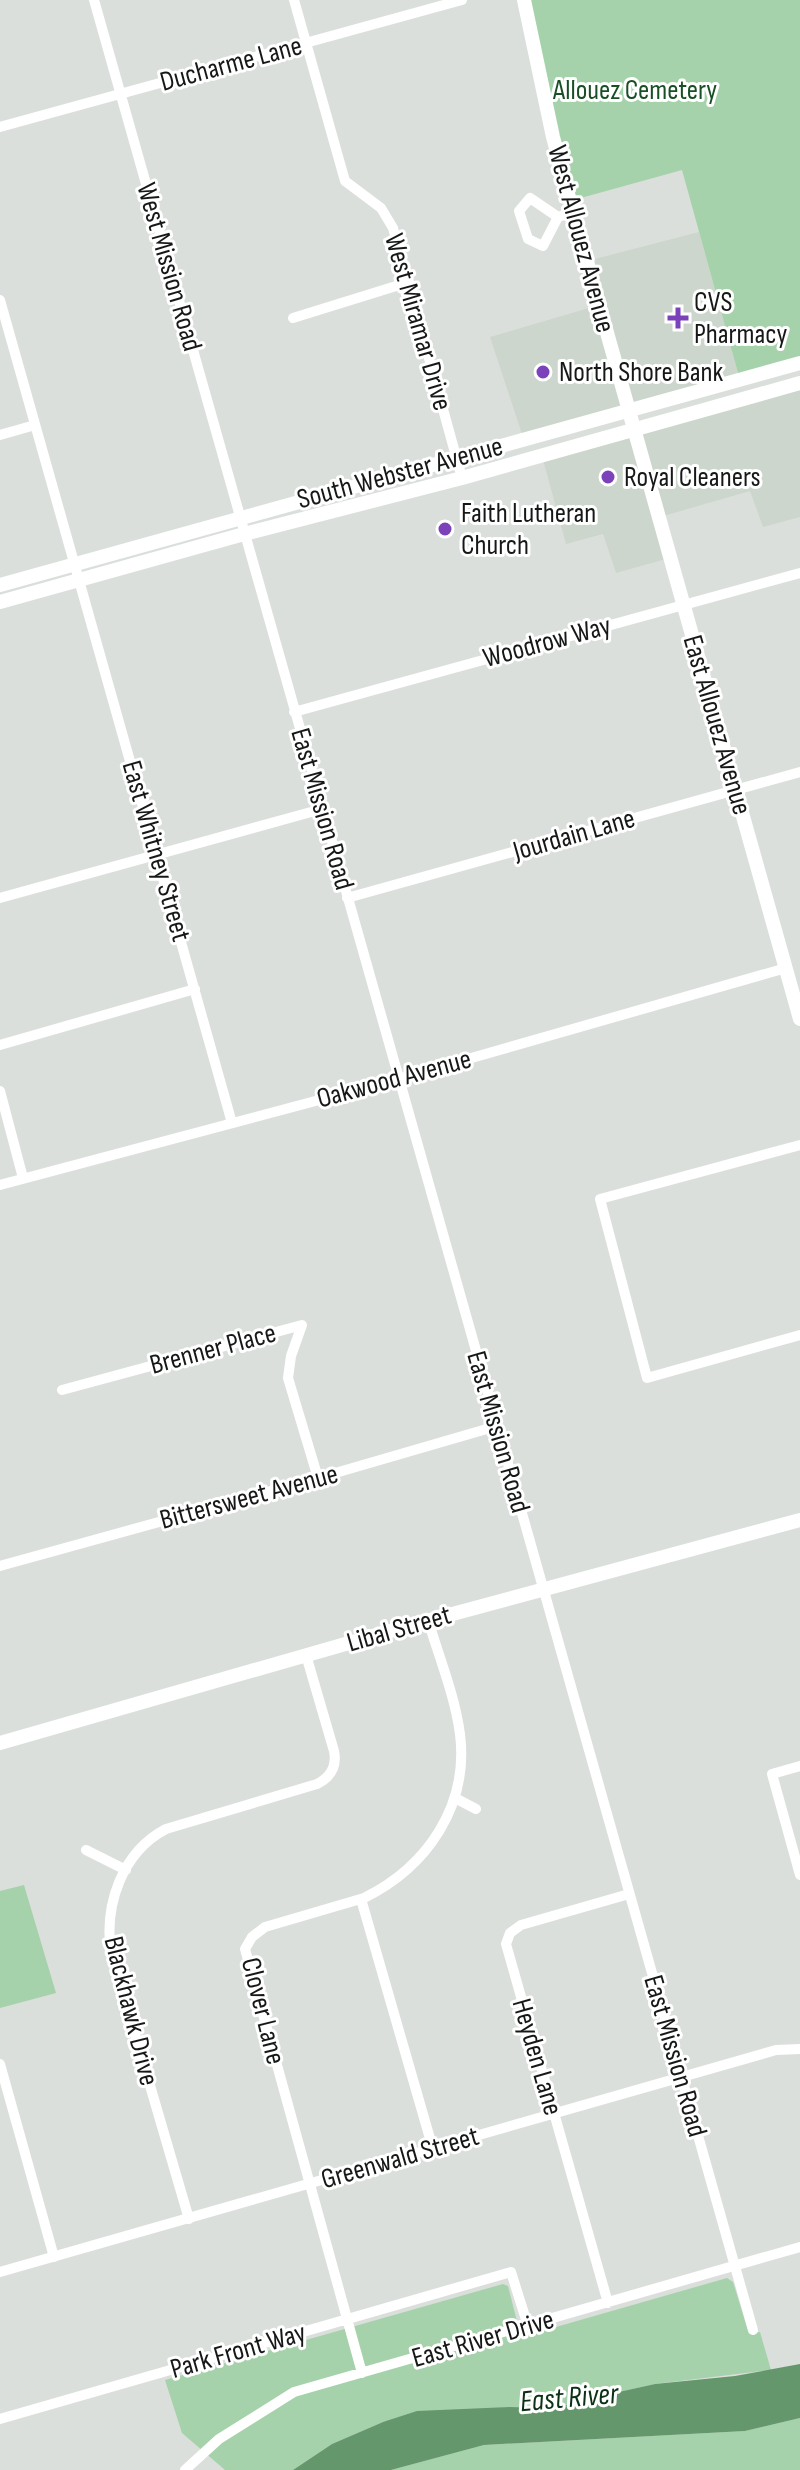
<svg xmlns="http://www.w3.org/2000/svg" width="800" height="2470" viewBox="0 0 800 2470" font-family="'Sofia Sans Condensed',sans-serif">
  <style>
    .built { fill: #ccd6cc }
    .green { fill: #a5d2aa }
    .water { fill: #65976c }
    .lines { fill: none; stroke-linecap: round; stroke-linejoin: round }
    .street { stroke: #fff; stroke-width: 10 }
    .secondary { stroke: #fff; stroke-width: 14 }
    .poi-dot { fill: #7b42b9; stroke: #fff; stroke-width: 3 }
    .labels { text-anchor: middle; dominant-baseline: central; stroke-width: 6; stroke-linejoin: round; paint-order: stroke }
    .street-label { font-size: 28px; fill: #161817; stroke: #fff }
    .park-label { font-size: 28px; fill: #184f24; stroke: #fff }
    .poi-label { font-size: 28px; fill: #161817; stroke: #fff; text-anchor: start }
    .water-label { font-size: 30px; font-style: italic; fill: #0b3214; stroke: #fff }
  </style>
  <rect width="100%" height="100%" fill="#dbdfdb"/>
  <path class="built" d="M 699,232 L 740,380 L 522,434 L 490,337 L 599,305 L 587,261 Z
    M 800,383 L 800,517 L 763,527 L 750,491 L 660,517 L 666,559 L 616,573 L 603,534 L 566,544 L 542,456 Z"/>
  <path class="green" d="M 524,0 L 800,0 L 800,363 L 740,380 L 682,170 L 570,201 Z
    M 24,1885 L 56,1993 L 0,2008 L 0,1891 Z
    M 727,2278 L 733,2282 L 749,2334 L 760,2332 L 771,2370 L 655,2384 L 596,2397 L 556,2408 L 509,2407 L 383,2422 L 332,2444 L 293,2470 L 225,2470 L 182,2433 L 165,2380 L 503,2284 L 508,2286 L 521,2337 Z
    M 800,2418 L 800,2470 L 391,2470 L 484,2445 L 745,2431 Z"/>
  <path class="water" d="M 800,2364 L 800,2418 L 745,2431 L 484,2445 L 391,2470 L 293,2470 L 332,2444 L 383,2422 L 417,2411 L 509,2407 L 556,2408 L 596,2397 L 655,2384 L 735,2376 Z"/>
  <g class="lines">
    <path class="street" d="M 94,0 L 753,2330
      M 294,0 L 345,181 L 381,208 L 393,228 L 462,478
      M 0,127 L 462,0
      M 558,217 L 530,198 L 519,211 L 528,239 L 543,246 L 558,217 L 573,212
      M 0,300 L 232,1123
      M 293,318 L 409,282
      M 0,435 L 35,425
      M 294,712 L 800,573
      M 0,898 L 322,809
      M 347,898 L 800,772
      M 0,1045 L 195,989
      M 0,1091 L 23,1178
      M 800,1145 L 600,1199 L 647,1378 L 800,1335
      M 0,1185 L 398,1079 L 786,968
      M 62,1390 L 302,1325 L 291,1356 L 288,1378 L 318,1478
      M 0,1566 L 318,1478 L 497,1426
      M 800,1766 L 772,1774 L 800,1875
      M 455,1798 L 476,1809
      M 86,1850 L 126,1870
      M 361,1899 L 433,2149
      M 0,2064 L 54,2257
      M 189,2219 L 111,1952 C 104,1905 122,1852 166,1829 L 317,1784 C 331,1777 337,1766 334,1751 L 306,1655
      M 0,2272 L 776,2050 L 800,2049
      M 608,2303 L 506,1944 L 510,1933 L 521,1925 L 629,1894
      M 362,2373 L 245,1949 L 252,1937 L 265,1927 L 364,1898 C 427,1867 469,1806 460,1734 C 455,1696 439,1657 428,1620
      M 0,2419 L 511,2272 L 528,2326
      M 185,2470 L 219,2439 L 294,2392 L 800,2247"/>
    <path class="secondary" d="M 524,0 L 553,137 L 570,201 L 800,1019
      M 0,585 L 800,363
      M 0,602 L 244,534 L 462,478 L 800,383
      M 0,1743 L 408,1626 L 800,1520"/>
  </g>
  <g class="poi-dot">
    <path d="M674 306h8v8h8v8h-8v8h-8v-8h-8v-8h8z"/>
    <circle cx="543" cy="372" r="8"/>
    <circle cx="608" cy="477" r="8"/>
    <circle cx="445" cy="529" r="8"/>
  </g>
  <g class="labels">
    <g class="street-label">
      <text transform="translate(231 64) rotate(-15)">Ducharme Lane</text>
      <text transform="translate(581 239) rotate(75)">West Allouez Avenue</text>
      <text transform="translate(169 267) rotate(74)">West Mission Road</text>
      <text transform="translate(418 322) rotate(74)">West Miramar Drive</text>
      <text transform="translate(400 473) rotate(-15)">South Webster Avenue</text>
      <text transform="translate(547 642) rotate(-15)">Woodrow Way</text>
      <text transform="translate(717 725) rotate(74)">East Allouez Avenue</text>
      <text transform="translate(322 809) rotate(74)">East Mission Road</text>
      <text transform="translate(574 835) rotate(-16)">Jourdain Lane</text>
      <text transform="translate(156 851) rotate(74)">East Whitney Street</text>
      <text transform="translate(394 1079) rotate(-15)">Oakwood Avenue</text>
      <text transform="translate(213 1349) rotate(-15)">Brenner Place</text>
      <text transform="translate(498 1432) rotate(74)">East Mission Road</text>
      <text transform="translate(249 1497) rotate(-15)">Bittersweet Avenue</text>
      <text transform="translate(399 1629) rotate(-16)">Libal Street</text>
      <text transform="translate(131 2011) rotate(76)">Blackhawk Drive</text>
      <text transform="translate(263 2011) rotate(76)">Clover Lane</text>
      <text transform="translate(675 2056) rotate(74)">East Mission Road</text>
      <text transform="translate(537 2057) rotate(74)">Heyden Lane</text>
      <text transform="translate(400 2158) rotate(-16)">Greenwald Street</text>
      <text transform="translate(483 2339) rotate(-16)">East River Drive</text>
      <text transform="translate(238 2351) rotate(-16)">Park Front Way</text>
    </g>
    <g class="park-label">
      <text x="635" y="90">Allouez Cemetery</text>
    </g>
    <g class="poi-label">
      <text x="694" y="302">CVS<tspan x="694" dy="32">Pharmacy</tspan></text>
      <text x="559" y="372">North Shore Bank</text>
      <text x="624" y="477">Royal Cleaners</text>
      <text x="461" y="513">Faith Lutheran<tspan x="461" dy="32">Church</tspan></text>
    </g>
    <g class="water-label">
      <text transform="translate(569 2398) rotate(-5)">East River</text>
    </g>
  </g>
</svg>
